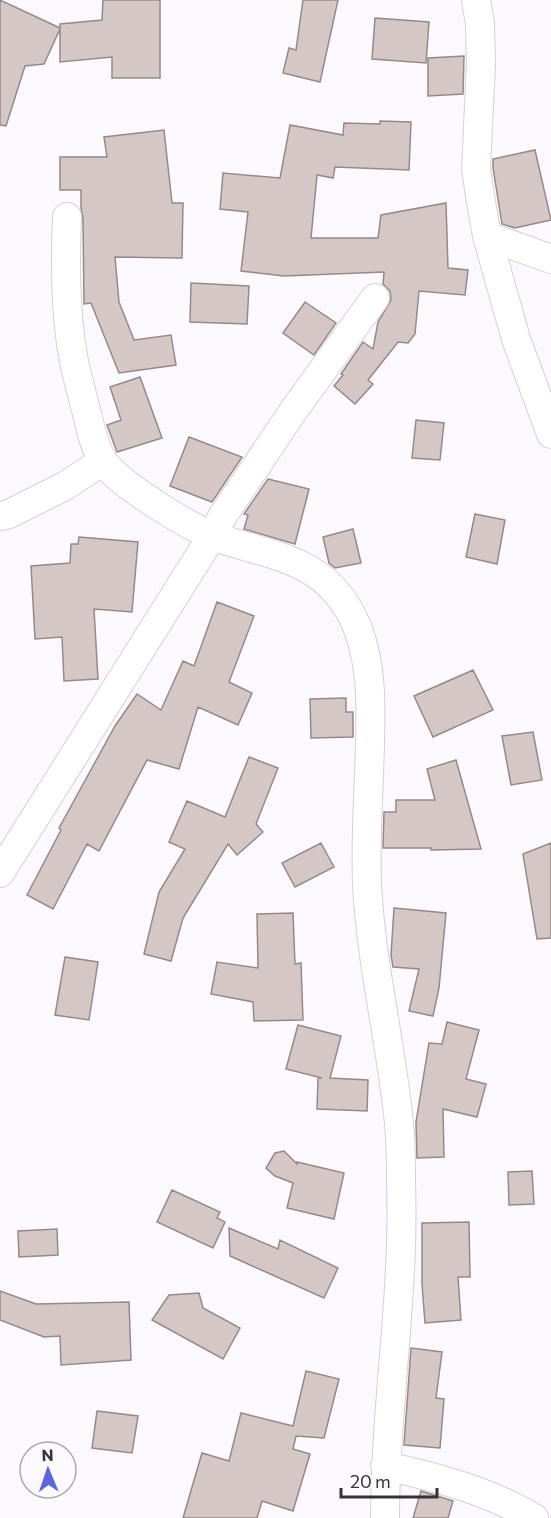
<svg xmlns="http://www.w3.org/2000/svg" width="551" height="1518" viewBox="0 0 551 1518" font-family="Commissioner,sans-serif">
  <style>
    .building { fill: #d5c7c5; stroke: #968987; stroke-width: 1.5 }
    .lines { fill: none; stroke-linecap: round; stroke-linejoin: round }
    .minor-casing { stroke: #d5cfda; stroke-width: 30 }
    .minor { stroke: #fff; stroke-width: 28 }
  </style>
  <rect width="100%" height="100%" fill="#fcf9fe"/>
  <path class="building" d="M 0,0 L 60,28 L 60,24 L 102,20 L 103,0 L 160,0 L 160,78 L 112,78 L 112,57 L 60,62 L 60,29 L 44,64 L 25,66 L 6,126 L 0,125 Z
    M 303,0 L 338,0 L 320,82 L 283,73 L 289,48 L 296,50 Z
    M 375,18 L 429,22 L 426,63 L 372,59 Z
    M 464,56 L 463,94 L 428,96 L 428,58 Z
    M 380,121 L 411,122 L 409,170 L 335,167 L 333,178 L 317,175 L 311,238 L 378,238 L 381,215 L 446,203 L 448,268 L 468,270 L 465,295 L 419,291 L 415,334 L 408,343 L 398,342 L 368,380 L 373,384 L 355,404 L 334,386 L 343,375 L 341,374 L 363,342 L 373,349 L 378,322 L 391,300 L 390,291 L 383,284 L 384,272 L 284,276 L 241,271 L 248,212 L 220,209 L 223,173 L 280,178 L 290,125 L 343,135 L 344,123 L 380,124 Z
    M 164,130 L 172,203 L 183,203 L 182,258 L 115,257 L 119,302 L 134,340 L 171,335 L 176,365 L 119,373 L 91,303 L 84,304 L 83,218 L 81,208 L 81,190 L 60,190 L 60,157 L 107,157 L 104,137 Z
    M 535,150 L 551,220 L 515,228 L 502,224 L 493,168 L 493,159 Z
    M 191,283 L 249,286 L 247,324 L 190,322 Z
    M 305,302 L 336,323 L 314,355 L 283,333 Z
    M 140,377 L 162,438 L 117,452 L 107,425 L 121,420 L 110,387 Z
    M 416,420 L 444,423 L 440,460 L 412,458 Z
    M 189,437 L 242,457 L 212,502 L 170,486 Z
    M 268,479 L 309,489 L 295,544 L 244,529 L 248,515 L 244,514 Z
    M 475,514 L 505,520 L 497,564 L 466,557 Z
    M 353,529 L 361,563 L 335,568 L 329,563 L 323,537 Z
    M 79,537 L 138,542 L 132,612 L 94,609 L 98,679 L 64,681 L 62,637 L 35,639 L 31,566 L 70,563 L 71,544 L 78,544 Z
    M 217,602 L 254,616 L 229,682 L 252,693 L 238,725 L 198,707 L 179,769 L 147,760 L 99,851 L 87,844 L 53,909 L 27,895 L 61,830 L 59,828 L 115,726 L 137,694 L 161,710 L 183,661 L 194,666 Z
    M 473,670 L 493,710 L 433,737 L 414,696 Z
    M 346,698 L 346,712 L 353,712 L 353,737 L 311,738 L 310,699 Z
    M 533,732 L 542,780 L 511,785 L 502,736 Z
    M 249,757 L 278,768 L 256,824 L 263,832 L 237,855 L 228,844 L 183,918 L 171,961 L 144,954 L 159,892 L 185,849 L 169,842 L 187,801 L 225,817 Z
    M 456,760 L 481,849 L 431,850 L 431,848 L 383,848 L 384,812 L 396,812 L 396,800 L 435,800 L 427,769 Z
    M 321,843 L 334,867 L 295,887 L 282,863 Z
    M 551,843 L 551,938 L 537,939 L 523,854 Z
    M 394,908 L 446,913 L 439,988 L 433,1016 L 409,1011 L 419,969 L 393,967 L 391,955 Z
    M 293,913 L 295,964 L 301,963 L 303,1020 L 254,1021 L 253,1002 L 211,994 L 217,962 L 258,968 L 257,914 Z
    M 65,957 L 98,962 L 89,1020 L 55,1015 Z
    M 447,1022 L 479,1030 L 466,1079 L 486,1084 L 477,1117 L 443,1109 L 444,1157 L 417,1158 L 416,1122 L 429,1043 L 442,1044 Z
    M 298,1025 L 341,1036 L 330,1078 L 368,1080 L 367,1111 L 317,1109 L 318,1078 L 322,1078 L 286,1069 Z
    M 284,1151 L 297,1164 L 297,1162 L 344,1173 L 334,1219 L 287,1208 L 293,1183 L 275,1176 L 266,1168 L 275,1153 Z
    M 532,1171 L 534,1204 L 509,1205 L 508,1172 Z
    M 172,1190 L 220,1212 L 217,1218 L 225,1222 L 213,1248 L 157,1222 Z
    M 469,1222 L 470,1277 L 458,1277 L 461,1320 L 425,1323 L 422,1284 L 422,1223 Z
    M 229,1228 L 278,1249 L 280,1240 L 338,1268 L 324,1298 L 230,1256 Z
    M 57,1229 L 58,1255 L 19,1257 L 18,1231 Z
    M 0,1291 L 36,1304 L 129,1302 L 131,1360 L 61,1365 L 60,1336 L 44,1337 L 0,1320 Z
    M 199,1293 L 203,1308 L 240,1328 L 223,1359 L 152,1320 L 169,1295 Z
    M 411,1348 L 442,1352 L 436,1398 L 444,1399 L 440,1448 L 404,1445 Z
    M 306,1371 L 339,1379 L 324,1438 L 296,1436 L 293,1449 L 310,1454 L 293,1511 L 262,1501 L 257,1518 L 183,1518 L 202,1453 L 229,1461 L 241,1413 L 293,1426 Z
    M 97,1411 L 138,1416 L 132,1453 L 92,1448 Z
    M 421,1491 L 453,1501 L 448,1518 L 413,1518 Z"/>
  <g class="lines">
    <g class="minor-casing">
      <path id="minor" d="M 476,0 L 480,24 L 481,64 L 476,169 L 480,196 L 487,236 L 516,339 L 551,434
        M 67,217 C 65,263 65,311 73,356 C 76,373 81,389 85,406 C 90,424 93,445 103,461 C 118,484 192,529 218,538 C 280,558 331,561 358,629 C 372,667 371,705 370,745 C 369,791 365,837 367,884 C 371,964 391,1043 399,1123 C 401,1143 401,1162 401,1182 C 405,1294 385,1406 385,1518
        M 487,236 L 551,259
        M 0,516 L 9,514 L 65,486 L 103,461
        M 0,873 L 212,536 L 222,517 L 296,407 L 375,298
        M 385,1466 C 436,1477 489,1491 534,1518"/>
    </g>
    <use href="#minor" class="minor"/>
  </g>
  <g transform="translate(48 1470) rotate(358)"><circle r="28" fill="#fcf9fe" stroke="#aca9ae" stroke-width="1.5"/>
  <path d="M0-4.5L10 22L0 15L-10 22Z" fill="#5c67de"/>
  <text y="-9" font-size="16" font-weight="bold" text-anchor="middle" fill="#343236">N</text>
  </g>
  <path d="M341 1488v9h96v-9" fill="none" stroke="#343236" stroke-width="3"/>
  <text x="350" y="1488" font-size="18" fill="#343236" stroke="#fcf9fe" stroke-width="4.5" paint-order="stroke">20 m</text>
</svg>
